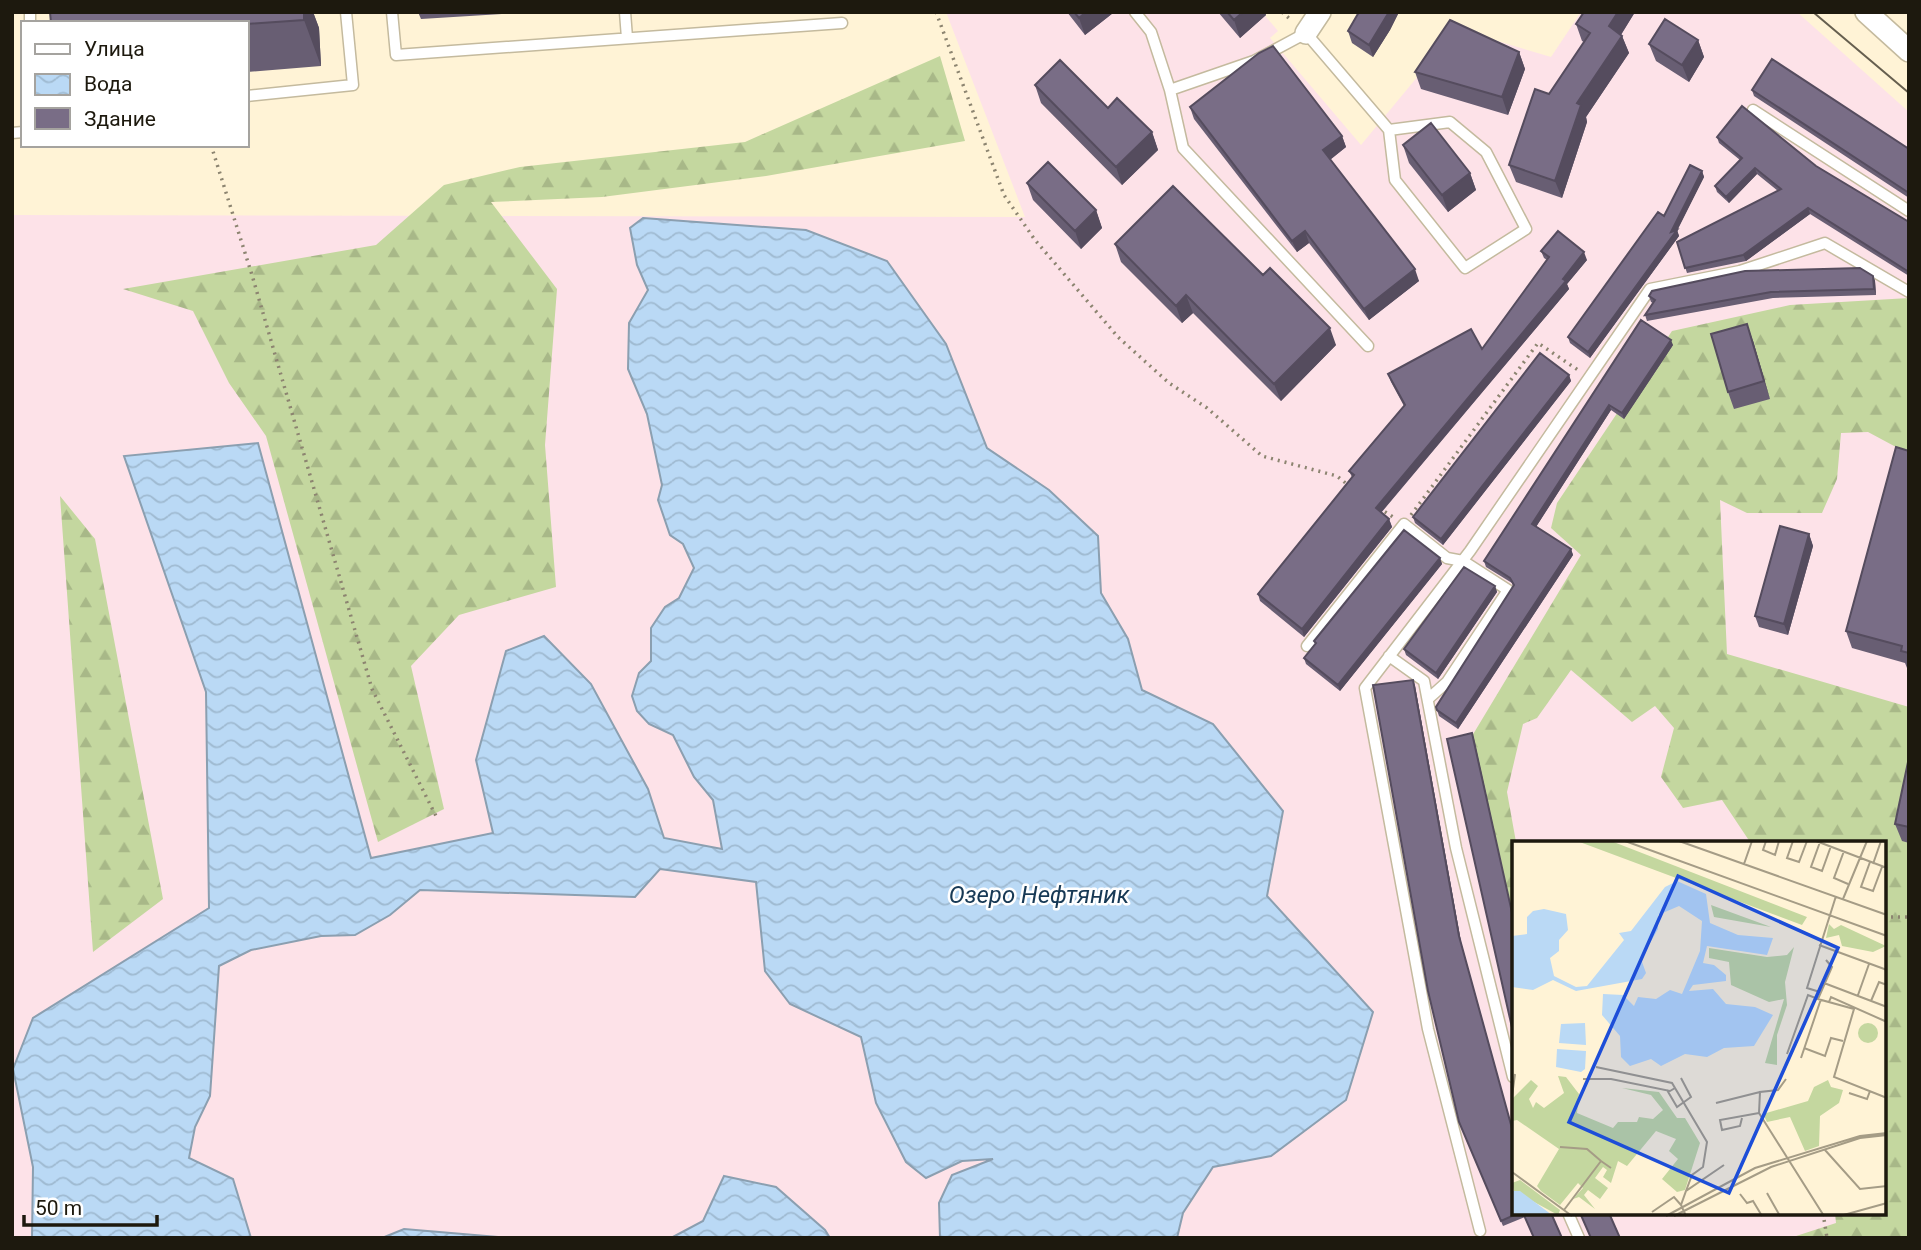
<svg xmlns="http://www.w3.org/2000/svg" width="1921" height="1250" viewBox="0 0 1921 1250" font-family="Roboto,sans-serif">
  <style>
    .industrial { fill: #fde2e8; fill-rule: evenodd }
    .forest { fill: url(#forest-firs) }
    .water { fill: url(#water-waves); stroke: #8b9fb0; stroke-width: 2 }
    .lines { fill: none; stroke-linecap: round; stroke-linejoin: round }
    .service-casing { stroke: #c4ba9e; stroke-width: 13 }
    .minor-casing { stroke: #c4ba9e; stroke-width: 24 }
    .path { stroke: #8c8470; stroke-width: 3.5; stroke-dasharray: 2 5; stroke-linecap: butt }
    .service { stroke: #fff; stroke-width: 10 }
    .minor { stroke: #fff; stroke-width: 21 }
    .tram { stroke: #665f4f; stroke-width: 2 }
    .wall { fill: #685e73 }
    .shaded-wall { fill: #554c5e }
    .building { fill: #796d86; stroke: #554c5e; stroke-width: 2 }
    .labels { text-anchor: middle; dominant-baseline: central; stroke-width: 5; stroke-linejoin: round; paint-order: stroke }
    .water-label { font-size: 24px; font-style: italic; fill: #173955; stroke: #fff }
    .inset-road { fill: none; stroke: #a59c86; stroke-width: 2 }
    .view { fill: #1d4ed8; fill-opacity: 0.15; stroke: #1d4ed8; stroke-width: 3.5 }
    .inset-edge { fill: none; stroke: #1d190e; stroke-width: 3.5 }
  </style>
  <defs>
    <pattern id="forest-firs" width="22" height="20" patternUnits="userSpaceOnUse" patternTransform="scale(1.75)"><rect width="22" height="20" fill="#c4d79f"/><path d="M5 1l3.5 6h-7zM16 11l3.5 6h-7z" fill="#a8b888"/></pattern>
    <pattern id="water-waves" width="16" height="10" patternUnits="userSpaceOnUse" patternTransform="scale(1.75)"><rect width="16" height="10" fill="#bad9f5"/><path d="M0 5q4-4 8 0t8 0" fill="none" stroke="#9fbad1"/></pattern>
  </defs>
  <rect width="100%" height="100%" fill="#fff3d6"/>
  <path class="industrial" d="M 946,12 L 1262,12 L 1278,31 L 1270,38 L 1361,145 L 1457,29 L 1551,57 L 1581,12 L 1797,12 L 1909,112 L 1909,1238 L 12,1238 L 12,215 L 1025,217 ZM 1513,842 L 1884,842 L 1884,1213 L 1513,1213 Z"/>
  <path class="forest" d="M 940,56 L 965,141 L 766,176 L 602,197 L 491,202 L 557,289 L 545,445 L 556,587 L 459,615 L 411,666 L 444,809 L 378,842 L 266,436 L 229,383 L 193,311 L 123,289 L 376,245 L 444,185 L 520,167 L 745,142 Z
    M 1909,298 L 1909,454 L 1868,432 L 1841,433 L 1837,479 L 1822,513 L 1747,513 L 1720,500 L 1727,654 L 1909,707 L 1909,1238 L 1790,1238 L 1836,1223 L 1835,1213 L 1884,1213 L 1884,842 L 1750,842 L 1722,800 L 1683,808 L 1661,777 L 1674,728 L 1655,706 L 1632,722 L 1571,670 L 1537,718 L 1523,724 L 1507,792 L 1516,842 L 1513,842 L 1513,981 L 1463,751 L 1581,555 L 1551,528 L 1557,503 L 1672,331 L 1790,305 Z
    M 60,496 L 95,539 L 163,899 L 93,952 Z"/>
  <path class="water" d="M 643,218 L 806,230 L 887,261 L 946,344 L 987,448 L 1049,490 L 1098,536 L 1101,593 L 1128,639 L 1142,690 L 1213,724 L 1283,811 L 1267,896 L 1373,1012 L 1346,1100 L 1271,1156 L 1213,1167 L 1183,1213 L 1177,1238 L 940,1238 L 939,1203 L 952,1175 L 993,1159 L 962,1161 L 926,1178 L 906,1162 L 876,1103 L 861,1037 L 790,1004 L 765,971 L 756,882 L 660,869 L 635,897 L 420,890 L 390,915 L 355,935 L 321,936 L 251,950 L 219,966 L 210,1096 L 195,1127 L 189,1158 L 233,1179 L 251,1238 L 32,1238 L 33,1167 L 13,1069 L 33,1018 L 209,908 L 206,692 L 124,456 L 258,443 L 371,858 L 493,833 L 476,760 L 506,651 L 544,636 L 591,684 L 648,789 L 664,838 L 722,849 L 713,800 L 694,777 L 673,735 L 649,724 L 637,711 L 632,696 L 639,673 L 651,661 L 651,628 L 665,607 L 679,598 L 694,568 L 683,544 L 670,535 L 658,500 L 662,485 L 647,414 L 628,369 L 629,323 L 648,290 L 637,265 L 630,228 Z
    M 724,1176 L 776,1187 L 825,1230 L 830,1238 L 671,1238 L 703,1221 Z
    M 404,1229 L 511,1238 L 382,1238 Z"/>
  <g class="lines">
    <g class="service-casing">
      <path id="service" d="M 30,12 L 30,23
        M 392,12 L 396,55 L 842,23
        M 625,12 L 627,38
        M 1135,12 L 1151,32 L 1170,90 L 1254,61 L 1306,33 L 1389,130 L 1395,180 L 1465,268 L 1526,229 L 1486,152 L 1450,122 L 1389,130
        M 1170,90 L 1183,148 L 1368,346
        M 247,96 L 353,85 L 346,12
        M 1753,110 L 1909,211
        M 12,133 L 23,132
        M 1307,646 L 1404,524 L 1447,558 L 1463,561 L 1508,590 L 1447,682 L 1428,699
        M 1389,656 L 1424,681 L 1456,848 L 1513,1077
        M 1568,1213 L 1579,1238
        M 1480,1231 L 1428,1029 L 1365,688 L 1470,551 L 1650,289 L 1740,271 L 1825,243 L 1909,292"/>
    </g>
    <g class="minor-casing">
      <path id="minor" d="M 1866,12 L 1909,51
        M 1306,33 L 1320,12"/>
    </g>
    <path class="path" d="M 936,12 L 1004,195 L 1035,240 L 1118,337 L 1169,383 L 1207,408 L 1262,456 L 1337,476 L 1348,485
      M 1282,12 L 1291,20
      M 211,145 L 252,275 L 372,689 L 436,816
      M 1379,508 L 1393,517
      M 1411,515 L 1538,343 L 1578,370
      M 1884,917 L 1909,917
      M 1823,1213 L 1827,1238"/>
    <use href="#service" class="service"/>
    <use href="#minor" class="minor"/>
    <path class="tram" d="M 1813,12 L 1909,93"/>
  </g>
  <path class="wall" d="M 50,12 L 313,12 L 319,28 L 321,66 L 247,72 L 247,23 Z
    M 418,12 L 536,12 L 421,19 Z
    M 1067,12 L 1113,12 L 1113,13 L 1085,35 Z
    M 1218,12 L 1265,12 L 1266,15 L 1240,38 Z
    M 1359,12 L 1399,12 L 1390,30 L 1373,57 L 1352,43 L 1348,31 Z
    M 1584,12 L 1635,12 L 1621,35 L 1622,36 L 1629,53 L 1586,117 L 1587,122 L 1562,198 L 1516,182 L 1509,165 L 1549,94 L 1584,42 L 1582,41 L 1576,24 Z
    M 1698,40 L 1704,57 L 1689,82 L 1656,61 L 1649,44 Z
    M 1519,52 L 1525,69 L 1508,115 L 1421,89 L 1415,72 Z
    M 1035,85 L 1108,108 L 1152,132 L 1158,150 L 1122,185 L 1041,103 Z
    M 1752,90 L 1909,149 L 1909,198 L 1754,96 Z
    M 1190,107 L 1342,136 L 1346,147 L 1330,160 L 1419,281 L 1369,320 L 1309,243 L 1297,252 L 1194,119 Z
    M 1717,137 L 1816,166 L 1909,222 L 1909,276 L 1810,214 L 1746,261 L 1687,273 L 1677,242 L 1778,191 L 1757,174 L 1729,203 L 1717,192 L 1715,186 L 1740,160 L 1719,143 Z
    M 1403,145 L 1470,173 L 1476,190 L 1448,212 L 1409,163 Z
    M 1702,171 L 1704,177 L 1677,230 L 1679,236 L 1590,358 L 1570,343 L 1568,337 L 1664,216 Z
    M 1027,183 L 1096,210 L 1102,228 L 1081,249 L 1033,200 Z
    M 1115,244 L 1263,275 L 1336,345 L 1281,401 L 1193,313 L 1182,323 L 1121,262 Z
    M 1541,251 L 1587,260 L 1567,284 L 1569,289 L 1381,513 L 1389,519 L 1392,527 L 1304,637 L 1260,601 L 1258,594 L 1352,477 L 1349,471 L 1404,406 L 1391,382 L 1388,374 L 1482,349 L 1547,260 L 1544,258 Z
    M 1873,276 L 1875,281 L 1876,295 L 1773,298 L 1647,321 L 1645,315 L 1653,303 L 1651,302 L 1649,296 Z
    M 1641,320 L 1673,345 L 1624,419 L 1611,410 L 1536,527 L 1571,549 L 1573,555 L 1458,729 L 1439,716 L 1437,710 L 1513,586 L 1512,583 L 1486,567 L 1484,561 Z
    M 1753,341 L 1770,399 L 1734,409 L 1728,392 Z
    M 1569,375 L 1571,381 L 1443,545 L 1415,523 L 1413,517 Z
    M 1909,451 L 1909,669 L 1907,668 L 1905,663 L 1852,648 L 1846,631 Z
    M 1809,534 L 1813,546 L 1788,635 L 1759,627 L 1755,616 Z
    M 1440,558 L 1442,564 L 1340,691 L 1306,664 L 1304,658 L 1315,644 L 1314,641 Z
    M 1495,586 L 1497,592 L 1438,679 L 1406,655 L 1404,649 Z
    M 1415,686 L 1461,942 L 1513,1132 L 1513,1213 L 1551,1213 L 1525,1217 L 1503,1226 L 1459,1122 Z
    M 1909,763 L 1909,843 L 1902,841 L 1895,824 Z"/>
  <path class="shaded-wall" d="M 304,12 L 313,12 L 319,28 L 321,66 L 304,20 Z
    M 1086,12 L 1113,12 L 1113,13 L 1085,35 L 1079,18 Z
    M 1243,12 L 1265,12 L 1266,15 L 1240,38 L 1234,20 Z
    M 1389,12 L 1399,12 L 1390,30 L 1373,57 L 1369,45 Z
    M 1618,12 L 1635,12 L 1615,44 L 1609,26 Z
    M 1622,36 L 1629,53 L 1586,117 L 1587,122 L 1562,198 L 1555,181 L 1577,103 Z
    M 1698,40 L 1704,57 L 1689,82 L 1682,65 Z
    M 1519,52 L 1525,69 L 1508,115 L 1502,97 Z
    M 1152,132 L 1158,150 L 1122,185 L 1116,167 Z
    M 1342,136 L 1346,147 L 1327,162 L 1323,150 Z
    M 1755,168 L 1757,174 L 1729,203 L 1726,197 Z
    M 1702,171 L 1704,177 L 1677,231 L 1677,230 L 1679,236 L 1590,358 L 1588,352 L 1671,232 Z
    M 1470,173 L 1476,190 L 1448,212 L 1442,195 Z
    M 1808,208 L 1810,214 L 1746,261 L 1743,255 Z
    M 1096,210 L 1102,228 L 1081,249 L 1075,231 Z
    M 1305,231 L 1309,243 L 1297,252 L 1292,241 Z
    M 1584,252 L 1587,260 L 1567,284 L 1569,289 L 1378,516 L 1376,508 Z
    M 1415,269 L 1419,281 L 1369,320 L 1364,309 Z
    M 1873,276 L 1875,281 L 1876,295 L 1874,289 Z
    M 1186,295 L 1193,313 L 1182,323 L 1176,306 Z
    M 1747,324 L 1753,341 L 1770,399 L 1764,381 Z
    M 1330,328 L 1336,345 L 1281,401 L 1274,384 Z
    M 1671,340 L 1673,345 L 1624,419 L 1622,413 Z
    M 1569,375 L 1571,381 L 1443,545 L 1441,539 Z
    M 1609,405 L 1611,410 L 1534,530 L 1532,524 Z
    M 1389,519 L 1392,527 L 1304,637 L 1302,629 Z
    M 1809,534 L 1813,546 L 1788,635 L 1784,624 Z
    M 1571,549 L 1573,555 L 1458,729 L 1456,723 Z
    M 1440,558 L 1442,564 L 1340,691 L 1338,685 Z
    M 1495,586 L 1497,592 L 1438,679 L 1436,673 Z
    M 1413,680 L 1415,686 L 1461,942 L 1459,936 Z
    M 1472,733 L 1474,739 L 1513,917 Z"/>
  <path class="building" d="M 50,12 L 304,12 L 304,20 L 247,24 L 247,23 L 51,23 Z
    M 1074,12 L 1086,12 L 1079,18 Z
    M 1227,12 L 1243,12 L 1234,20 Z
    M 1359,12 L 1389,12 L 1369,45 L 1348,31 Z
    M 1584,12 L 1618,12 L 1609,26 L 1622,36 L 1577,103 L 1581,105 L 1555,181 L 1509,165 L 1535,89 L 1549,94 L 1590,33 L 1576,24 Z
    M 1665,19 L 1698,40 L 1682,65 L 1649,44 Z
    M 1450,20 L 1519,52 L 1502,97 L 1415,72 Z
    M 1273,46 L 1342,136 L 1323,150 L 1415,269 L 1364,309 L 1305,231 L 1292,241 L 1190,107 L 1259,53 Z
    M 1772,59 L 1909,149 L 1909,193 L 1752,90 Z
    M 1060,60 L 1108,108 L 1117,98 L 1152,132 L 1116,167 L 1035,85 Z
    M 1742,106 L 1816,166 L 1909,222 L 1909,272 L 1808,208 L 1743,255 L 1685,268 L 1677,242 L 1781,189 L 1755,168 L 1726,197 L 1715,186 L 1742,158 L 1717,137 Z
    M 1431,123 L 1470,173 L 1442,195 L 1403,145 Z
    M 1048,162 L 1096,210 L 1075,231 L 1027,183 Z
    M 1690,165 L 1702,171 L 1671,232 L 1677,230 L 1588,352 L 1568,337 L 1658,212 L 1664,216 Z
    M 1173,186 L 1263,275 L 1270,268 L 1330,328 L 1274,384 L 1186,295 L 1176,306 L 1115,244 Z
    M 1558,231 L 1584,252 L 1563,279 L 1566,281 L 1376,508 L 1389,519 L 1302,629 L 1258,594 L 1354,475 L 1349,471 L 1405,405 L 1388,374 L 1471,329 L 1482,349 L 1549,257 L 1541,251 Z
    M 1860,268 L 1873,276 L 1874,289 L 1771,292 L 1645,315 L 1655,300 L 1649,296 L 1652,291 L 1745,271 Z
    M 1641,320 L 1671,340 L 1622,413 L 1609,405 L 1532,524 L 1571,549 L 1456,723 L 1437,710 L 1436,707 L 1514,585 L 1510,578 L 1484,561 Z
    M 1747,324 L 1764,381 L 1728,392 L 1711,334 Z
    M 1540,353 L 1569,375 L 1441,539 L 1413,517 Z
    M 1896,447 L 1909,451 L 1909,653 L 1901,651 L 1902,646 L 1846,631 Z
    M 1780,526 L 1809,534 L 1784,624 L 1755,616 Z
    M 1404,530 L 1440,558 L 1338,685 L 1304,658 L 1316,643 L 1314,641 Z
    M 1464,567 L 1495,586 L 1436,673 L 1404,649 Z
    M 1413,680 L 1459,936 L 1513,1132 L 1513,1213 L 1519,1213 L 1501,1221 L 1459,1122 L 1428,991 L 1373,685 Z
    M 1472,733 L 1513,917 L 1513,1032 L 1447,739 Z
    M 1908,762 L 1909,763 L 1909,827 L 1895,824 Z
    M 1523,1213 L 1551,1213 L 1562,1238 L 1534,1238 Z
    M 1580,1213 L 1609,1213 L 1620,1238 L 1591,1238 Z"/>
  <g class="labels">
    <g class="water-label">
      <text x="1039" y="895">Озеро Нефтяник</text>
    </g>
  </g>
  <g transform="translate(1512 841)">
    <rect width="374" height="374" fill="#fff3d6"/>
    <path d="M 65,0 L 99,0 L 295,76 L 290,84 ZM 199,64 L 259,86 L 202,76 ZM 317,83 L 322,88 L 329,84 L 374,105 L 361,111 L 330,105 L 327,94 L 314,97 ZM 282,106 L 273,141 L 275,164 L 265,194 L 265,224 L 253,222 L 272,158 L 257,161 L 219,144 L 217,121 L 197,117 L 197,107 L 255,116 L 275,114 ZM 46,235 L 54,236 L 67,253 L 65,272 L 101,287 L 106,281 L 125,281 L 127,276 L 141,278 L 151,269 L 139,254 L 110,247 L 147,251 L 165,277 L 173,277 L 188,302 L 173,349 L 165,351 L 150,338 L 166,318 L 157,310 L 164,298 L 144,290 L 115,325 L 106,320 L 99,342 L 91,336 L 95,329 L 91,326 L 83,337 L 96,347 L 88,358 L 76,349 L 72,354 L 83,368 L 67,356 L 61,358 L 71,347 L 66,342 L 48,364 L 29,350 L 25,345 L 47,308 L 5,279 L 0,280 L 0,258 L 19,239 L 26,245 L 17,258 L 21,267 L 24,261 L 32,267 L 52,252 ZM 316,239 L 319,246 L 331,249 L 327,262 L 308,275 L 307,305 L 293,310 L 278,276 L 255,281 L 251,273 L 296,260 L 302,246 ZM 8,339 L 48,369 L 46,374 L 2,350 L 0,342 Z" fill="#c4d79f"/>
    <path d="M346 192a10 10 0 1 1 20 0a10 10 0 1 1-20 0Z" fill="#c4d79f"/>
    <path d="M 165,40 L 194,53 L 198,82 L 226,94 L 261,97 L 255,114 L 195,105 L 191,122 L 202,124 L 214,134 L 214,140 L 181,144 L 177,150 L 201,148 L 214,163 L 243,166 L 261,174 L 242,205 L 212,207 L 195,216 L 173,213 L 149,225 L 139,218 L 118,225 L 109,216 L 108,195 L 90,174 L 91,153 L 111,154 L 122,165 L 126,156 L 144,158 L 158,149 L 170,153 L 188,110 L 190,80 L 167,65 L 146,74 L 146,88 L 129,118 L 134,132 L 130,138 L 64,150 L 41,139 L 21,149 L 0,146 L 0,95 L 15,93 L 15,76 L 21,70 L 32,68 L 54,73 L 56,89 L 47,99 L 47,110 L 38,117 L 42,135 L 64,146 L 75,145 L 112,99 L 107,92 L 119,90 L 153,46 ZM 73,182 L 74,204 L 47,202 L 49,183 ZM 45,208 L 74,210 L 73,228 L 69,231 L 44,226 ZM 0,350 L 8,350 L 40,374 L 0,374 Z" fill="#bad9f5"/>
    <path class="inset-road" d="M 113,0 L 375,95M 167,0 L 375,74M 254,0 L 251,9 L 263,14 L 267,0M 281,0 L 275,17 L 287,21 L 295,0M 304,0 L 375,27M 308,1 L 299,26 L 310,30 L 319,5M 332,10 L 322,37 L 336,43M 358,21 L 349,46 L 361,50 L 370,26M 232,23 L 240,0M 361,23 L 369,0M 331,58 L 355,0M 307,104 L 375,129M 314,119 L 320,126 L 306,158 L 342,168 L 322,236 L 375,257M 312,142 L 375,166M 308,151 L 295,147 L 324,55M 346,154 L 357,123M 359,160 L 367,141 L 375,144M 317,161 L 319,156 L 375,181M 292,207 L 313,215 L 319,197 L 331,200M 275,213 L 296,154 L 306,158M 289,217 L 309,158M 84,226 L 160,242 L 195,301 L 191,326 L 180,334 L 174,350M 71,238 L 99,238 L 158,250 L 163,247M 274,238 L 266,249 L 248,251 L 247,272 L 312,375M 155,249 L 165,266 L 179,256 L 169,237M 337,252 L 355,258 L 358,250M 0,255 L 3,233M 204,262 L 248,251M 230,277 L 228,285 L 210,289 L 208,279 L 247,272M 48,306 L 75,308 L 89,320M 313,309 L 348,348 L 375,345M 0,331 L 60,375M 255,352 L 268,375M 228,353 L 235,362 L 241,360 L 250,375M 52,369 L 89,320 L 99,327M 140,371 L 162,356 L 169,364M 154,375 L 243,327 L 348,295 L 375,292M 162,375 L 259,326 L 348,297 L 375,294M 174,375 L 169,364 L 174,350 L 212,324M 328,375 L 375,362"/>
    <path class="view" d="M 166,35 L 326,107 L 217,352 L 57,281 Z"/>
    <rect width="374" height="374" class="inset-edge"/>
  </g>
  <rect width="1921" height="1250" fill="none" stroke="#1d190e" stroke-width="28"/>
  <rect x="21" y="21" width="228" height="126" fill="#ffffff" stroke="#a5a39f" stroke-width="2"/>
  <rect x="35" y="44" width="35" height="10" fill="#ffffff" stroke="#a5a39f" stroke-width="2"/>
  <text x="84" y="56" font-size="21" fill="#1d190e">Улица</text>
  <rect x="35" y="74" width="35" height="21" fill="url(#water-waves)" stroke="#a5a39f" stroke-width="2"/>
  <text x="84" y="91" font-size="21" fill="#1d190e">Вода</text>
  <rect x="35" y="108" width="35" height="21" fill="#796d86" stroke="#a5a39f" stroke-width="2"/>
  <text x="84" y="126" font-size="21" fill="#1d190e">Здание</text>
  <path d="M24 1215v10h133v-10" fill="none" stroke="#1d190e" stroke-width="3.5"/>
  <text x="35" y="1215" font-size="21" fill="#1d190e" stroke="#ffffff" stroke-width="5" paint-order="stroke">50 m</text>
</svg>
